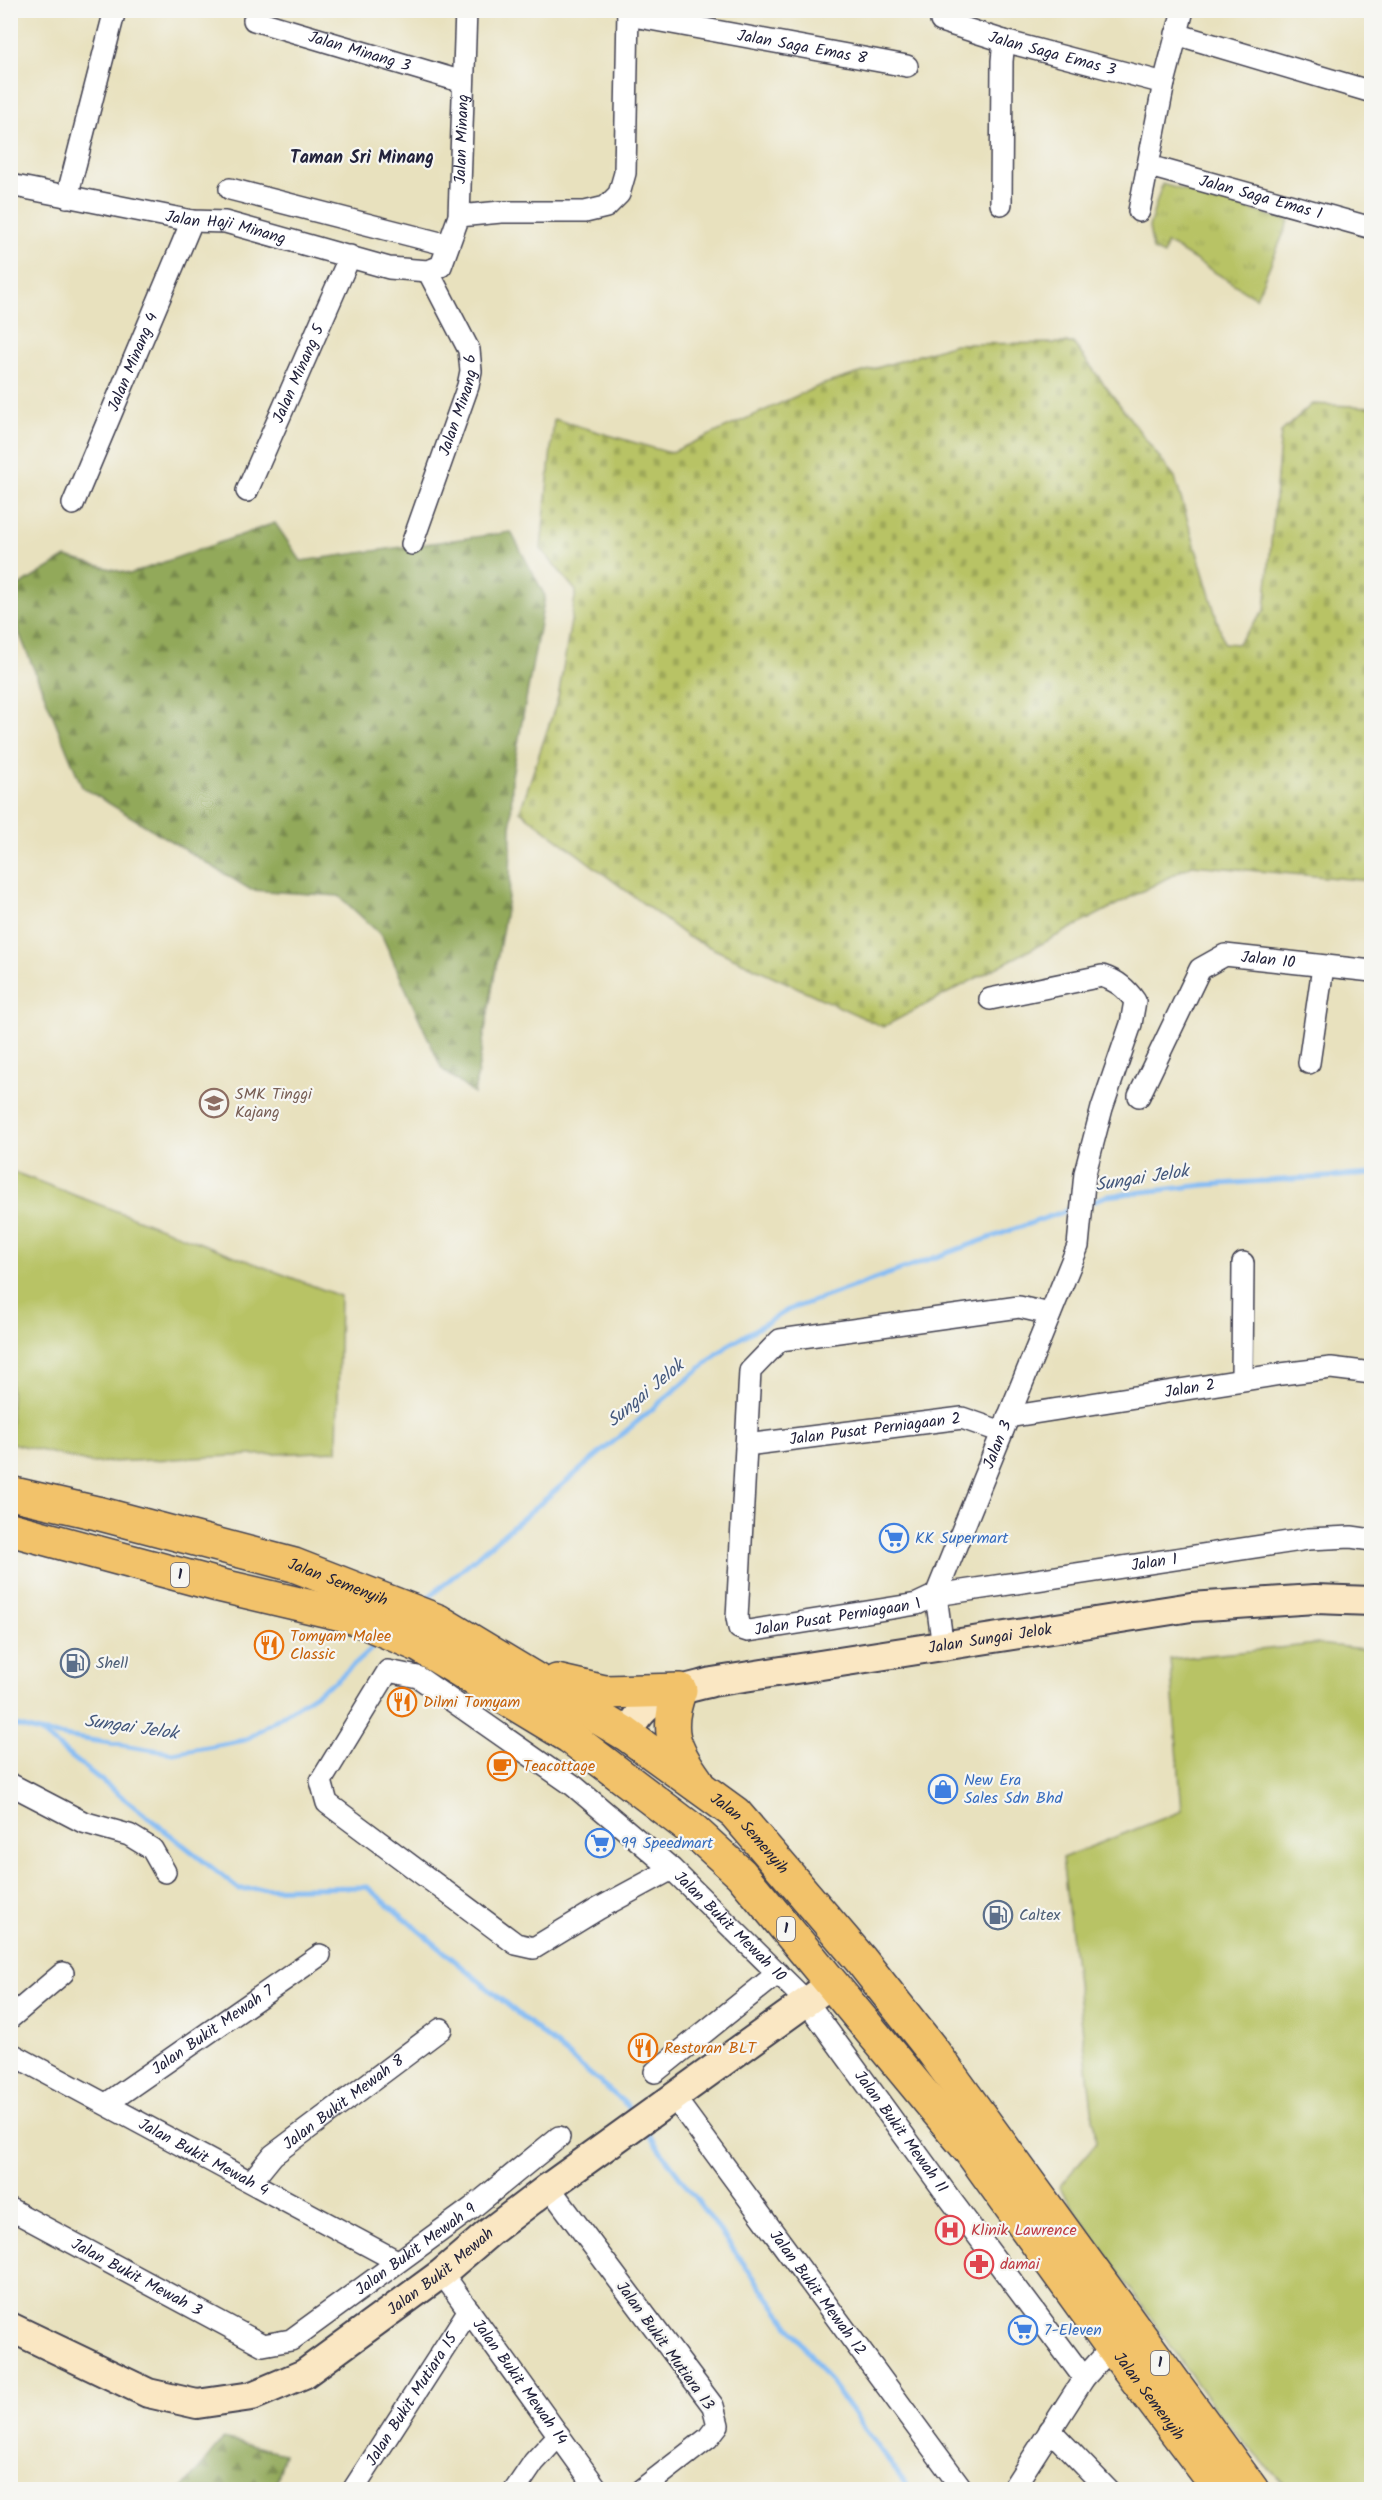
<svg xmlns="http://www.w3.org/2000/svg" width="1382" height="2500" viewBox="0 0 1382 2500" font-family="Kalam,sans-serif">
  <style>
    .grass { fill: #b8c365; stroke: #6d7250; stroke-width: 1.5 }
    .forest { fill: url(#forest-firs); stroke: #5a664a; stroke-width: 1.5 }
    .cemetery { fill: url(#cemetery-stones); stroke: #6d7250; stroke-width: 1.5 }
    .park { fill: url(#park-tufts); stroke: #6d7250; stroke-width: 1.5 }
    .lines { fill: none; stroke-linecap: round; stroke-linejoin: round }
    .stream { stroke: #84bcf4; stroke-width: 5 }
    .street-casing { stroke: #403f4f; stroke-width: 24 }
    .secondary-casing { stroke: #403f4f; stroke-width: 32 }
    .primary-casing { stroke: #403f4f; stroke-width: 36 }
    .street { stroke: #fff; stroke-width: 21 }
    .secondary { stroke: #fae7c3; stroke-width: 28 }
    .primary { stroke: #f2c26a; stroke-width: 33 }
    .labels { text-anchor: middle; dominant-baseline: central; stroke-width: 4.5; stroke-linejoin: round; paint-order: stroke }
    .shield { fill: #f6f6f2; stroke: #626272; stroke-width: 1.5 }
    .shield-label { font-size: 15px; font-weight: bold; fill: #22223b }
    .street-label { font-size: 16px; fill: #22223b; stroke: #f6f6f2 }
    .education-label { font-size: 16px; fill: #785e54; stroke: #f6f6f2; text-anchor: start }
    .shop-label { font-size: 16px; fill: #366cbe; stroke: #f6f6f2; text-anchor: start }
    .food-label { font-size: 16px; fill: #c56008; stroke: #f6f6f2; text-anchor: start }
    .service-label { font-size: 16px; fill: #4e5e75; stroke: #f6f6f2; text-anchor: start }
    .health-label { font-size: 16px; fill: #be3a42; stroke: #f6f6f2; text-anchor: start }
    .neighbourhood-label { font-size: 18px; font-weight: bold; fill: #22223b; stroke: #f6f6f2 }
    .water-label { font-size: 18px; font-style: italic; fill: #44587c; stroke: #f6f6f2 }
  </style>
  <defs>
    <pattern id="forest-firs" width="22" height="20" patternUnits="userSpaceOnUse" patternTransform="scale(1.5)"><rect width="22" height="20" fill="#92a95a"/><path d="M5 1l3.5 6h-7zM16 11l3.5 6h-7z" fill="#77894c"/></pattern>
    <pattern id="cemetery-stones" width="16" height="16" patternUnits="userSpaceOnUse" patternTransform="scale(1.5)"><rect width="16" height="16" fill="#b8c365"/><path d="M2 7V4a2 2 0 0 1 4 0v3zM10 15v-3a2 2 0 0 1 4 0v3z" fill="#9ea759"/></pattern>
    <pattern id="park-tufts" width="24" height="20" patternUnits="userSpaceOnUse" patternTransform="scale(1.5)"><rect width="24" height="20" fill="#b8c365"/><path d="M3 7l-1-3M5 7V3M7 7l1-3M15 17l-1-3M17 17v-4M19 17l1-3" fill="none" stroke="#9ea759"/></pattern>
  </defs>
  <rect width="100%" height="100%" fill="#f6f6f2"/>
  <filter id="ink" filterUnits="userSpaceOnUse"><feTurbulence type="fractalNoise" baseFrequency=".0167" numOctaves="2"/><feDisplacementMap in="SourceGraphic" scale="12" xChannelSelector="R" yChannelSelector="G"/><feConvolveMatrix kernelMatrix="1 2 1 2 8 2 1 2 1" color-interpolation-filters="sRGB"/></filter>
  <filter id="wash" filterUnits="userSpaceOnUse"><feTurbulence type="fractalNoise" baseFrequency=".008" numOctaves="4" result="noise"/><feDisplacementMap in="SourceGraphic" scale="24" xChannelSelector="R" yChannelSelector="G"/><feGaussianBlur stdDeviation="1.35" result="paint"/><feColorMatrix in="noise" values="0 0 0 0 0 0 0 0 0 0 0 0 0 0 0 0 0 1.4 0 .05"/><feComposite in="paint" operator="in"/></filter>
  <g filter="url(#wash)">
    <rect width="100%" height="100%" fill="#e8e1be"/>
    <path class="grass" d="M 11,1171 L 340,1296 L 337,1451 L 91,1463 L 11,1443 Z
      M 1318,1644 L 1371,1650 L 1371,2489 L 1288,2489 L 1219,2415 L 1059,2187 L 1096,2143 L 1062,1858 L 1182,1811 L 1170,1659 Z"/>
    <path class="forest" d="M 275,523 L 301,561 L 511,532 L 545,596 L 512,776 L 510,886 L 474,1094 L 442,1069 L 382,936 L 339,896 L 251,890 L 82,787 L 11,613 L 11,591 L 66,557 L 130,574 Z
      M 223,2439 L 284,2453 L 274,2489 L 182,2489 Z"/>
    <path class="cemetery" d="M 1073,343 L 1175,478 L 1224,643 L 1237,644 L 1265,610 L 1281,432 L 1312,404 L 1371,407 L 1371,881 L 1192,865 L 883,1027 L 688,937 L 520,811 L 558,698 L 576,591 L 541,549 L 554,419 L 670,453 L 821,385 L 955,344 Z"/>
    <path class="park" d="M 1162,184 L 1289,221 L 1256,298 L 1171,245 L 1166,244 L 1164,255 L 1153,250 L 1149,227 Z"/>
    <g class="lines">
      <path class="stream" d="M 1087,1203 L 1107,1196 L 1204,1185 L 1372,1174
        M 423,1602 L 727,1346 L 788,1310 L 1076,1207
        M 10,1724 L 39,1732 L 173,1753 L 245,1740 L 337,1680 L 381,1640
        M 40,1732 L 239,1889 L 367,1887 L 627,2105 L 635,2116
        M 644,2128 L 910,2490"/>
    </g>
  </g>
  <g filter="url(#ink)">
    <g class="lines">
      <g class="street-casing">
        <g id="street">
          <path id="s1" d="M 628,15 L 907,66"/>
          <path id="s2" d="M 254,20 L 463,82"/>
          <path id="s3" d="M 941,21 L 1004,41 L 1164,83"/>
          <path d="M 1176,34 L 1372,92"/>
          <path id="s4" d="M 1149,166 L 1372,228"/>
          <path id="s5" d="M 10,185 L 192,221 L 225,222 L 389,268 L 428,271 L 441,266 L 459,216 L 466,10"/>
          <path d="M 230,189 L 448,245"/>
          <path d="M 67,197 L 115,10"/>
          <path d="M 1001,204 L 1002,61 L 1004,41"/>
          <path d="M 1139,211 L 1164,83 L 1183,10"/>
          <path d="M 459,216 L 501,212 L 585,212 L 606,207 L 619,194 L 625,173 L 628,10"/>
          <path id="s6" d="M 247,491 L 350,256"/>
          <path id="s7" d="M 73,504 L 192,221"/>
          <path id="s8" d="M 412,544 L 468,386 L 471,371 L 469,350 L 428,271"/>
          <path d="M 1309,1063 L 1323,967"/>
          <path id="s9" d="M 1139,1096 L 1200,969 L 1225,955 L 1372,971"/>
          <path id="s10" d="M 1050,1314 L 1019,1307 L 780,1340 L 750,1371 L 737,1618 L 739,1628 L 748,1631 L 917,1604 L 936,1595 L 1308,1539 L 1351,1537 L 1372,1540"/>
          <path d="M 1242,1378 L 1243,1263"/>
          <path id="s11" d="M 1008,1417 L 1281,1374 L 1331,1368 L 1372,1373"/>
          <path id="s12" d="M 746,1445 L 962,1418 L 1002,1432"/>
          <path id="s13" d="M 943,1648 L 936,1595 L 1078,1246 L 1085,1173 L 1102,1108 L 1131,1024 L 1135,1001 C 1126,988 1117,981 1102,976 L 990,999"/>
          <path d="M 10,1784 L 83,1822 L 129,1835 L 152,1849 L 165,1872"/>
          <path id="s14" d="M 672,1869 L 598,1909 L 534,1948 L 516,1944 L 327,1803 L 321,1781 L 388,1671 L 418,1677 L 574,1786 L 672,1869 L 807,2002 L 948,2196 L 1084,2378"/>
          <path d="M 10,2018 L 63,1973"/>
          <path id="s15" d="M 10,2053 L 397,2261"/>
          <path d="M 655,2072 L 778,1973"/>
          <path id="s16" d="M 674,2097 L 963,2490"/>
          <path id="s17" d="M 106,2104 L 320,1955"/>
          <path id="s18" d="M 251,2182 L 273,2155 L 441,2029"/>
          <path d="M 549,2187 L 713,2406 L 718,2425 L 708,2438 L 641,2490"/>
          <path id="s19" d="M 10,2209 L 263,2345 L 291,2340 L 472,2208 L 559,2137"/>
          <path id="s20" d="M 442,2273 L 598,2490"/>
          <path d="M 1050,2430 L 1108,2490"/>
          <path id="s21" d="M 353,2490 L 469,2310"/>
          <path d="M 515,2490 L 534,2462 L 559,2435"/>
          <path d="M 1012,2490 L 1084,2378 L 1112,2347"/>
        </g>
      </g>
      <g class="secondary-casing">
        <g id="secondary">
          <path id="s22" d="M 626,1734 C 632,1725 638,1715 646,1708 C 663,1692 690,1688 712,1682 L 1191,1607 L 1315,1599 L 1372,1601"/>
          <path id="s23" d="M 10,2327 L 148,2393 L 197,2404 L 252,2396 L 304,2374 L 442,2273 L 490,2232 L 549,2187 L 831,1984"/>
        </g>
      </g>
      <g class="primary-casing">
        <g id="primary">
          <path id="s24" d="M 10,1493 L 97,1513 L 294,1565 L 438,1621 L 626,1734 L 735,1813 L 860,1959 L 932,2050 L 1252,2490"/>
          <path id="s25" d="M 10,1529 L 218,1585 L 350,1616 L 418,1645 L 570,1737 L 694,1831 L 741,1874 L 972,2153 L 1112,2347 L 1220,2490"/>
          <path d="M 557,1681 L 605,1692 L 680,1690 C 665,1729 673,1748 696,1780"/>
        </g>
      </g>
      <use href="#street" class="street"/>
      <use href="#secondary" class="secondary"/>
      <use href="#primary" class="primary"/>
    </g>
  </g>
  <defs>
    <g id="school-ring" transform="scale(1.5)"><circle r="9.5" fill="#f6f6f2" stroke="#8d6e63" stroke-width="1.5"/><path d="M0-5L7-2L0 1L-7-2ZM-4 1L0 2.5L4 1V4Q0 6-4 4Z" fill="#8d6e63"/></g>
    <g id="supermarket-ring" transform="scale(1.5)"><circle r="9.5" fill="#f6f6f2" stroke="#3f7fe0" stroke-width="1.5"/><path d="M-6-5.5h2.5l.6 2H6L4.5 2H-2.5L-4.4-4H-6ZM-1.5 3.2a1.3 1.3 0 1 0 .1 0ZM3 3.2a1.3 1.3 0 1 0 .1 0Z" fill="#3f7fe0"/></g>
    <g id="restaurant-ring" transform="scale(1.5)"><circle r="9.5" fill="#f6f6f2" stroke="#e8710a" stroke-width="1.5"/><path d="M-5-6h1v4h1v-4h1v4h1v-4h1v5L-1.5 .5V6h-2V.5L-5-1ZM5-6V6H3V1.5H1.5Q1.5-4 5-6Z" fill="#e8710a"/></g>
    <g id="fuel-ring" transform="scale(1.5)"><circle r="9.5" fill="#f6f6f2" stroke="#5c6f8a" stroke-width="1.5"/><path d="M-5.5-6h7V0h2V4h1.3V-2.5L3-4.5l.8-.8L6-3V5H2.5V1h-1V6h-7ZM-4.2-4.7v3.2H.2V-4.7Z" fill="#5c6f8a"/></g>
    <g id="cafe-ring" transform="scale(1.5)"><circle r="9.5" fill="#f6f6f2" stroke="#e8710a" stroke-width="1.5"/><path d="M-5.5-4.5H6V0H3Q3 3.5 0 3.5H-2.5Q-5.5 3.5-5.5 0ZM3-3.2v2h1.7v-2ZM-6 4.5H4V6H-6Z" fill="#e8710a"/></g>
    <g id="shop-ring" transform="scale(1.5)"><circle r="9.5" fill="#f6f6f2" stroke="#3f7fe0" stroke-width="1.5"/><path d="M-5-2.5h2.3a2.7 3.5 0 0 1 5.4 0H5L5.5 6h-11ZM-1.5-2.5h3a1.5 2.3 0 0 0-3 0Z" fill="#3f7fe0"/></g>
    <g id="hospital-ring" transform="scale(1.5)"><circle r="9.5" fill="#f6f6f2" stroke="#e0444e" stroke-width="1.5"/><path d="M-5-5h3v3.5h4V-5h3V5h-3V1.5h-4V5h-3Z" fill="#e0444e"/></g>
    <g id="pharmacy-ring" transform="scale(1.5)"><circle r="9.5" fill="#f6f6f2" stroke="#e0444e" stroke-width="1.5"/><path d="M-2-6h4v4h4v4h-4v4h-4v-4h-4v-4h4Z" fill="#e0444e"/></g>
  </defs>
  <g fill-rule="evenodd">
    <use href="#school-ring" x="214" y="1103"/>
    <use href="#supermarket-ring" x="894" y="1538"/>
    <use href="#restaurant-ring" x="269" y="1645"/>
    <use href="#fuel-ring" x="75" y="1663"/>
    <use href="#restaurant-ring" x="402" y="1702"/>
    <use href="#cafe-ring" x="502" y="1766"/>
    <use href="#shop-ring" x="943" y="1789"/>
    <use href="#supermarket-ring" x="600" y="1843"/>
    <use href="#fuel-ring" x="998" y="1915"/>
    <use href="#restaurant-ring" x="643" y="2048"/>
    <use href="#hospital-ring" x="950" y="2230"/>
    <use href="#pharmacy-ring" x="979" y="2264"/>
    <use href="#supermarket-ring" x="1023" y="2330"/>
  </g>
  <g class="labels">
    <g class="shield">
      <rect x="171" y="1563" width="18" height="24" rx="4.5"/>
      <rect x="777" y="1917" width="18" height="24" rx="4.5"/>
      <rect x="1151" y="2351" width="18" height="24" rx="4.5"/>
    </g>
    <g class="shield-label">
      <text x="180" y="1575">1</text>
      <text x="786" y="1929">1</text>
      <text x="1160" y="2363">1</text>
    </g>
    <g class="street-label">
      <text stroke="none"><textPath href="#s1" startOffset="177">Jalan Saga Emas 8</textPath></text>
      <text stroke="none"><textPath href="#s2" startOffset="110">Jalan Minang 3</textPath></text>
      <text stroke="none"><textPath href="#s3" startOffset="116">Jalan Saga Emas 3</textPath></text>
      <text stroke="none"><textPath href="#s5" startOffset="572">Jalan Minang</textPath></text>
      <text stroke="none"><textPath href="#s4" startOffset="116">Jalan Saga Emas 1</textPath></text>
      <text stroke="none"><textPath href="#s5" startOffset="220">Jalan Haji Minang</textPath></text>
      <text stroke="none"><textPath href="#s7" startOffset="154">Jalan Minang 4</textPath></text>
      <text stroke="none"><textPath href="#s6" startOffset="128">Jalan Minang 5</textPath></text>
      <text stroke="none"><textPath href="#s8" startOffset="147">Jalan Minang 6</textPath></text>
      <text stroke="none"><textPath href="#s9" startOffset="213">Jalan 10</textPath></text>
      <text stroke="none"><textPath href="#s11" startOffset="184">Jalan 2</textPath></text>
      <text stroke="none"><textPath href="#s12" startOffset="130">Jalan Pusat Perniagaan 2</textPath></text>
      <text stroke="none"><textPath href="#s13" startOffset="216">Jalan 3</textPath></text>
      <text stroke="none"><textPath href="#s10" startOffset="996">Jalan 1</textPath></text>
      <text stroke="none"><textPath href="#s24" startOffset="340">Jalan Semenyih</textPath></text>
      <text stroke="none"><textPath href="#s10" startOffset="674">Jalan Pusat Perniagaan 1</textPath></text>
      <text stroke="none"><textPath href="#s22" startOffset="386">Jalan Sungai Jelok</textPath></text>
      <text stroke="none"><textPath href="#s24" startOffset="826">Jalan Semenyih</textPath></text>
      <text stroke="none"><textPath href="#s14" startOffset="996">Jalan Bukit Mewah 10</textPath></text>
      <text stroke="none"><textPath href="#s17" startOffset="130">Jalan Bukit Mewah 7</textPath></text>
      <text stroke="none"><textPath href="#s18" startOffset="123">Jalan Bukit Mewah 8</textPath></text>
      <text stroke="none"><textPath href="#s14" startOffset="1264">Jalan Bukit Mewah 11</textPath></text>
      <text stroke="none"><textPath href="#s15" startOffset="220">Jalan Bukit Mewah 4</textPath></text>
      <text stroke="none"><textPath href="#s19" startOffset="470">Jalan Bukit Mewah 9</textPath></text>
      <text stroke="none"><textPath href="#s23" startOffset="486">Jalan Bukit Mewah</textPath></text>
      <text stroke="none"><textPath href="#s19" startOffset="144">Jalan Bukit Mewah 3</textPath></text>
      <text stroke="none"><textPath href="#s16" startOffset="243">Jalan Bukit Mewah 12</textPath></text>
      <text transform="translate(665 2346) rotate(54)">Jalan Bukit Mutiara 13</text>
      <text stroke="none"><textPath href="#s20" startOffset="134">Jalan Bukit Mewah 14</textPath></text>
      <text stroke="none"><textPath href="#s25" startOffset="1485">Jalan Semenyih</textPath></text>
      <text stroke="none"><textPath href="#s21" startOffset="108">Jalan Bukit Mutiara 15</textPath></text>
    </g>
    <g class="education-label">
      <text x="235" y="1094">SMK Tinggi<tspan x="235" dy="18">Kajang</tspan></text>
    </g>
    <g class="shop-label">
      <text x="915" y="1538">KK Supermart</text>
      <text x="964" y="1780">New Era<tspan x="964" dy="18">Sales Sdn Bhd</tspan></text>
      <text x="621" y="1843">99 Speedmart</text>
      <text x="1044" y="2330">7-Eleven</text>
    </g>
    <g class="food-label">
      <text x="290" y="1636">Tomyam Malee<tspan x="290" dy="18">Classic</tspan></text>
      <text x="423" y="1702">Dilmi Tomyam</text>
      <text x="523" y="1766">Teacottage</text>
      <text x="664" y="2048">Restoran BLT</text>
    </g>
    <g class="service-label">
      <text x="96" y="1663">Shell</text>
      <text x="1019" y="1915">Caltex</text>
    </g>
    <g class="health-label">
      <text x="971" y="2230">Klinik Lawrence</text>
      <text x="1000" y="2264">damai</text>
    </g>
    <g class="neighbourhood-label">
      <text x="362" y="158">Taman Sri Minang</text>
    </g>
    <g class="water-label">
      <text transform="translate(1142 1179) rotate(-9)">Sungai Jelok</text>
      <text transform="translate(646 1394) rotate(-40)">Sungai Jelok</text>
      <text transform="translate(131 1728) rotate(8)">Sungai Jelok</text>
    </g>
  </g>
  <rect width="1382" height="2500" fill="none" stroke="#f6f6f2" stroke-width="36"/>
</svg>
